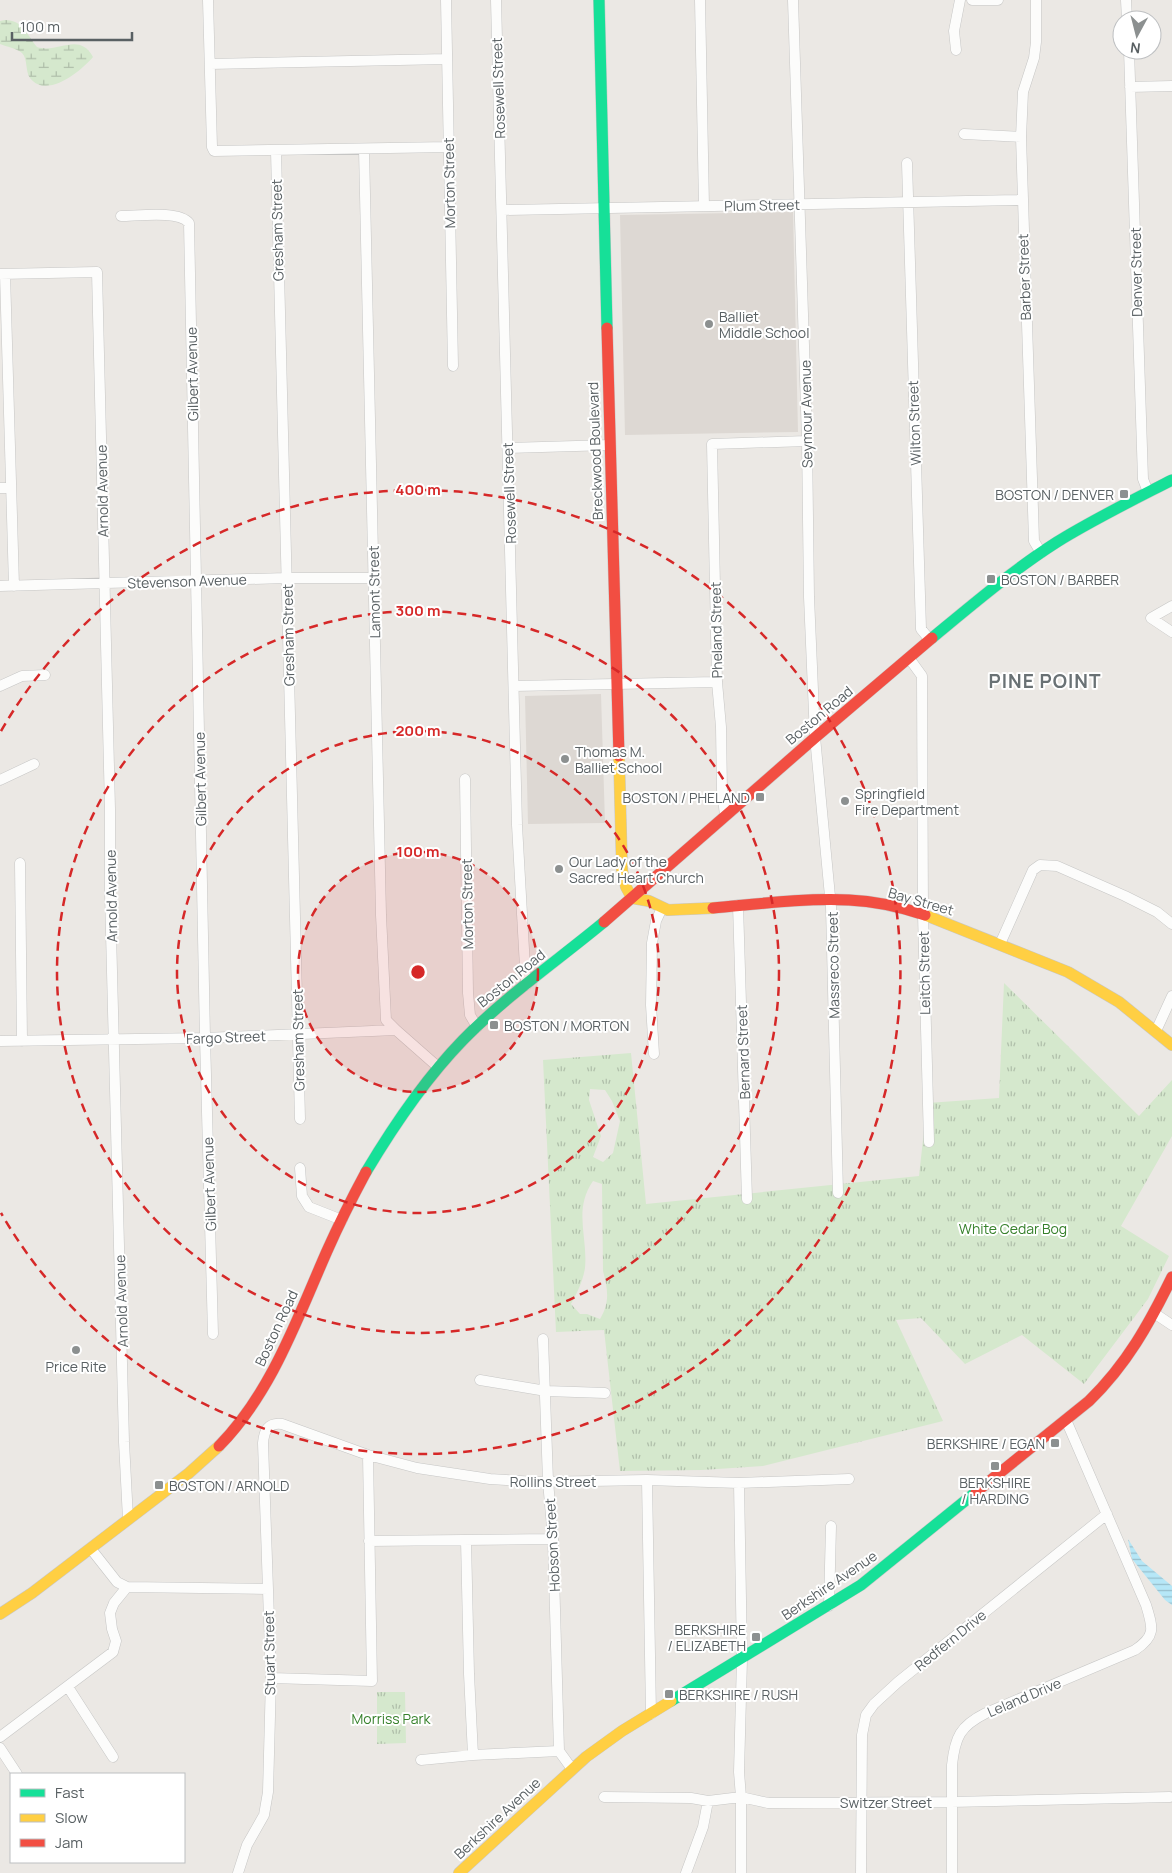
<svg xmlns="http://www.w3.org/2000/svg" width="1172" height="1873" viewBox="0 0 1172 1873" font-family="Manrope,sans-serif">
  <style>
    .education { fill: #ddd8d3 }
    .wetland { fill: url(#wetland-marsh) }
    .park { fill: url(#park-tufts); fill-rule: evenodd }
    .water { fill: url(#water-rules) }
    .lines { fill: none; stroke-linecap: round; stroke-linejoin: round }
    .street-casing { stroke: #c6c6c5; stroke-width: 11 }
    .fast-casing { stroke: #c7c7c7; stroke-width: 12 }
    .slow-casing { stroke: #c7c7c7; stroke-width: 12 }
    .jam-casing { stroke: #c7c7c7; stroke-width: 12 }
    .street { stroke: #fcfcfb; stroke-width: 10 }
    .fast { stroke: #16e098; stroke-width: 11 }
    .slow { stroke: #ffcf43; stroke-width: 11 }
    .jam { stroke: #f24e42; stroke-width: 11 }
    .ring { fill: none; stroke: #d62828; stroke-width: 2.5; stroke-dasharray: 9 6 }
    .poi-dot { fill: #8c9090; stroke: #fff; stroke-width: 2 }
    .labels { text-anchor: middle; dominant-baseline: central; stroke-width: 4; stroke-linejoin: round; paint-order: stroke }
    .street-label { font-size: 14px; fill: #596063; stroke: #fff }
    .poi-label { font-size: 14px; fill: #596063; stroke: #fff; text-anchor: start }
    .park-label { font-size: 14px; fill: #37812c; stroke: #fff }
    .district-label { font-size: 19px; font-weight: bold; letter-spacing: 1px; fill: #6a7275; stroke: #fff }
    .centre { fill: #d62828; stroke: #fff; stroke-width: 2.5 }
    .ring-label { font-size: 15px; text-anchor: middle; font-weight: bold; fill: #d62828; stroke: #fff; stroke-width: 4; stroke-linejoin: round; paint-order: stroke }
  </style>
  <defs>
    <pattern id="wetland-marsh" width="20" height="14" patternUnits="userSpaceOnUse" patternTransform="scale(1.25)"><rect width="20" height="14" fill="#d5e8cd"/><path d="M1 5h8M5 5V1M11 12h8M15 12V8" fill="none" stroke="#b0bfaa"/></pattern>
    <pattern id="park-tufts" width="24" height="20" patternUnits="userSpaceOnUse" patternTransform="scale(1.25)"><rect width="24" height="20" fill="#d5e8cd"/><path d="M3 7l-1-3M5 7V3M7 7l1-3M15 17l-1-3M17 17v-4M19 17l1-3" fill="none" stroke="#b0bfaa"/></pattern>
    <pattern id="water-rules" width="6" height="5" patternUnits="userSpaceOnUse" patternTransform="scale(1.25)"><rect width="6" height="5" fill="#b6e7f7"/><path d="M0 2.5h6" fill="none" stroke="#97bfcc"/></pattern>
  </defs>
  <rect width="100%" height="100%" fill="#ebe8e4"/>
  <path class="education" d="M 793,212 L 798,432 L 625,435 L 620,215 Z
    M 601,694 L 605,823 L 528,824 L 525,696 Z"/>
  <path class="wetland" d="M 5,20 C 23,20 27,35 37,47 C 58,54 79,31 93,57 C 82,70 47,100 30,78 C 25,71 28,59 22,53 C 16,48 7,47 0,44 L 0,21 Z"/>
  <path class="park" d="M 1004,983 L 1139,1116 L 1172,1080 L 1172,1136 L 1121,1226 L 1169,1256 L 1148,1299 L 1084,1384 L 1022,1335 L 965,1364 L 921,1318 L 896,1320 L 943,1421 L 763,1466 L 702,1470 L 620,1471 L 604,1330 L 556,1332 L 543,1060 L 631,1053 L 646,1204 L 919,1176 L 927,1103 L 999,1098 ZM 590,1089 L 605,1090 L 612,1101 L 620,1121 L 613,1153 L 603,1162 L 593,1157 L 601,1136 L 589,1100 ZM 593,1181 L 602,1184 L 603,1271 C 608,1290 610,1303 600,1319 L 587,1314 L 580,1314 L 571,1304 C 577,1293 583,1281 585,1268 C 588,1237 573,1210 593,1181 Z
    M 377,1692 L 405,1692 L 406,1743 L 377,1744 Z"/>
  <path class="water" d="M 1128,1539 L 1142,1561 L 1172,1586 L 1172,1605 L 1165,1600 L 1132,1559 Z"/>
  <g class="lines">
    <g class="street-casing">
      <path id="street" d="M 208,0 L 212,147 L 214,151 L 449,147
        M 446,0 L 453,366
        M 496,0 L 517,825 L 526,985
        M 700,0 L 704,206
        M 793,0 L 807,440 L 809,597 L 815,737 L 831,907 L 838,1193
        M 972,0 L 998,0
        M 1036,0 L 1036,42 L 1034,58 L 1023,92 L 1021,137 L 1034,541 L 1041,553
        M 1126,0 L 1127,20
        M 956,50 L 954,31 L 960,0
        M 1129,50 L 1143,479 L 1148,492
        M 210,64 L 447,59
        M 1130,87 L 1172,86
        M 964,134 L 1021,137
        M 364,149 L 381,915 L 386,1020 L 396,1030
        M 276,151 L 300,1119
        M 907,163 L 921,629 L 930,640
        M 503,210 L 1022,200
        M 121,216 C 137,216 179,210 189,223 L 205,1038 L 213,1334
        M 0,274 L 97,272 L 110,809 L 110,893 L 124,1442 L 128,1519
        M 5,274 L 14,586
        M 508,448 L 610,445
        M 0,488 L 11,488
        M 0,586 L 286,578 L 373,578
        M 1172,606 L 1151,618 L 1172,632
        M 909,658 L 922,676 L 923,914 L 929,1142
        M 0,686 L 22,676 L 45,675
        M 514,686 L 717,682
        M 465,779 L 468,993 L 470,1015 L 477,1027
        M 0,780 L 34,764
        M 725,815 L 722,791 L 721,727 L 717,682 L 712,444 L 807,441
        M 20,863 L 22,1041
        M 738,905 L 747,1199
        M 1000,944 L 1033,870 L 1040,865 L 1057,866 L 1125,896 L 1157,912 L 1172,924
        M 1156,1031 L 1172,996
        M 0,1041 L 205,1038 L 396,1030 L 438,1067
        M 654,1054 L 651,1005 L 652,943 L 656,921 L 662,908
        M 300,1168 L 302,1196 L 309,1207 L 342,1220
        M 1154,1313 L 1172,1325
        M 543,1339 L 548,1481 L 553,1539 L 559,1751
        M 480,1380 L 546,1391 L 605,1393
        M 647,1480 L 651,1714
        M 739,1483 L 742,1659 L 739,1772 L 741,1797 L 741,1873
        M 466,1540 L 469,1674 L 473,1755
        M 369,1541 L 553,1539
        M 127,1587 L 268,1589
        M 829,1606 L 831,1526
        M 271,1678 L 372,1681 L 368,1455
        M 68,1687 L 113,1757
        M 0,1737 L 113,1652 L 116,1641 L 112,1629 L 110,1613 L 114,1603 L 127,1587 L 117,1582 L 91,1549
        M 0,1748 L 17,1774
        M 421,1760 L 473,1755 L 559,1751 L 572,1769
        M 604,1797 L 691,1798 L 708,1801 L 741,1797 L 768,1803 L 951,1802 L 1170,1797
        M 238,1873 L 247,1845 L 264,1815 L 268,1792 L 271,1678 L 263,1443 C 264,1431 268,1422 282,1424 L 368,1455 L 417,1468 L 490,1479 L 536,1482 L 647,1480 L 739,1483 L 849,1479
        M 686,1873 L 703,1827 L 708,1801
        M 861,1873 L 862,1735 L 866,1715 L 874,1704 L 898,1682 L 1107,1514
        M 952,1873 L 952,1765 C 955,1737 960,1726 986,1713 L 1135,1650 C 1156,1636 1153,1628 1146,1605 L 1066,1420"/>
    </g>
    <g class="fast-casing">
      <path id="fast" d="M 599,0 L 607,328
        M 932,638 C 972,605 1013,570 1057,542 C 1094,519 1133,500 1172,480
        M 366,1172 C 394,1125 425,1079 463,1040 C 506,996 557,961 604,922
        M 671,1701 L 861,1585 L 976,1492"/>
    </g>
    <g class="slow-casing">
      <path id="slow" d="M 619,756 L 622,870 L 626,887 L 632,898 L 649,901 L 668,910 L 713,908
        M 925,915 L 1068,972 L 1119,1002 L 1172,1045
        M 0,1614 L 32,1593 L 189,1473 L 219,1446
        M 459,1873 L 586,1757 L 622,1731 L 671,1701"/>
    </g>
    <g class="jam-casing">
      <path id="jam" d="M 607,328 L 619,756
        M 713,908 C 758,904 804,898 849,900 C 874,901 901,907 925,915
        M 604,922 L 818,735 L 932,638
        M 219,1446 C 272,1392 297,1319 327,1251 C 339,1224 352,1198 366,1172
        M 976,1492 L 1089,1401 C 1127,1364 1149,1324 1172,1277"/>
    </g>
    <use href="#street" class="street"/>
    <use href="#fast" class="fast"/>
    <use href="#slow" class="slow"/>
    <use href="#jam" class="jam"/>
  </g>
  <circle cx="418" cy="972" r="120" fill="#d62828" fill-opacity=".12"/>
  <g class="ring">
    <circle cx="418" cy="972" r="120"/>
    <circle cx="418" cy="972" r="241"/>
    <circle cx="418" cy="972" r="361"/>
    <path d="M1 731A482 482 0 1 1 1 1213"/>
  </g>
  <g class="poi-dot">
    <circle cx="709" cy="324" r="5"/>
    <rect x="1119" y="489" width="10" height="10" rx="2.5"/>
    <rect x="986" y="574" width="10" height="10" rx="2.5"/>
    <circle cx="565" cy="759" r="5"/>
    <rect x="755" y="792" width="10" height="10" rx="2.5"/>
    <circle cx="845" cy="801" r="5"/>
    <circle cx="559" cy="869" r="5"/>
    <rect x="489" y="1020" width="10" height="10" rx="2.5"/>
    <circle cx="76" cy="1350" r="5"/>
    <rect x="1050" y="1438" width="10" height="10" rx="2.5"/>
    <rect x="990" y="1461" width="10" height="10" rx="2.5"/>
    <rect x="154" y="1480" width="10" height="10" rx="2.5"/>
    <rect x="751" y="1632" width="10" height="10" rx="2.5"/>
    <rect x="664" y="1689" width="10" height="10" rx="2.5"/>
  </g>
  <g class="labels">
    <g class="street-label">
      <text transform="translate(498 88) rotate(-92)">Rosewell Street</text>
      <text transform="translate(449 183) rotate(-91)">Morton Street</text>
      <text transform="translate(762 205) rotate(-1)">Plum Street</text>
      <text transform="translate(277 230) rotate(-91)">Gresham Street</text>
      <text transform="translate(1136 272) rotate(-91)">Denver Street</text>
      <text transform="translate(1024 277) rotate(-92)">Barber Street</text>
      <text transform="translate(192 374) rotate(-91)">Gilbert Avenue</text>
      <text transform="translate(806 414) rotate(-91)">Seymour Avenue</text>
      <text transform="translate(914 423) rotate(-92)">Wilton Street</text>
      <text transform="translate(595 451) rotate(-92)">Breckwood Boulevard</text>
      <text transform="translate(102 491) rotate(-91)">Arnold Avenue</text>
      <text transform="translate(509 493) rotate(-92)">Rosewell Street</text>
      <text transform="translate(187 581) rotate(-2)">Stevenson Avenue</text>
      <text transform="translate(374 592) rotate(-91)">Lamont Street</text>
      <text transform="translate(716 630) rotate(-91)">Pheland Street</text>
      <text transform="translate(288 635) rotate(-91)">Gresham Street</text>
      <text transform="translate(819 715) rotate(-40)">Boston Road</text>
      <text transform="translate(200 779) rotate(-91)">Gilbert Avenue</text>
      <text transform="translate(111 896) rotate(-91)">Arnold Avenue</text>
      <text transform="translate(921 901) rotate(16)">Bay Street</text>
      <text transform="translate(467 904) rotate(-91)">Morton Street</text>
      <text transform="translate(833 965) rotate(-91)">Massreco Street</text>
      <text transform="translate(924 973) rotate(-91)">Leitch Street</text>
      <text transform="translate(511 978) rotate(-39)">Boston Road</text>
      <text transform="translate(226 1037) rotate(-2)">Fargo Street</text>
      <text transform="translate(298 1040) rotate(-91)">Gresham Street</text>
      <text transform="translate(743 1052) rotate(-92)">Bernard Street</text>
      <text transform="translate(209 1184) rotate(-92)">Gilbert Avenue</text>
      <text transform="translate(121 1301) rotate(-92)">Arnold Avenue</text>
      <text transform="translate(276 1328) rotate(-65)">Boston Road</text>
      <text x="553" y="1481">Rollins Street</text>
      <text transform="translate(552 1545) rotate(-93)">Hobson Street</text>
      <text transform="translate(829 1585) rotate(-34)">Berkshire Avenue</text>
      <text transform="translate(950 1640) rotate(-39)">Redfern Drive</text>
      <text transform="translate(269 1653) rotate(-91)">Stuart Street</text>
      <text transform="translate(1024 1697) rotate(-23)">Leland Drive</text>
      <text x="886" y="1802">Switzer Street</text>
      <text transform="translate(497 1818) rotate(-43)">Berkshire Avenue</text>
    </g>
    <g class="poi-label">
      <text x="719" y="316">Balliet<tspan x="719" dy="16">Middle School</tspan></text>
      <text x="1114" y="494" text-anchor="end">BOSTON / DENVER</text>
      <text x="1001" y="579">BOSTON / BARBER</text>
      <text x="575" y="751">Thomas M.<tspan x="575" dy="16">Balliet School</tspan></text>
      <text x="855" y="793">Springfield<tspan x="855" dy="16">Fire Department</tspan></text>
      <text x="750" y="797" text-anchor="end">BOSTON / PHELAND</text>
      <text x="569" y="861">Our Lady of the<tspan x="569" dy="16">Sacred Heart Church</tspan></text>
      <text x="504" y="1025">BOSTON / MORTON</text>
      <text x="76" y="1366" text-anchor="middle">Price Rite</text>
      <text x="1045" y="1443" text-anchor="end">BERKSHIRE / EGAN</text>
      <text x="995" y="1482" text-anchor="middle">BERKSHIRE<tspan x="995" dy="16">/ HARDING</tspan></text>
      <text x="169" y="1485">BOSTON / ARNOLD</text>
      <text x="746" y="1629" text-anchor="end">BERKSHIRE<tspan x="746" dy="16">/ ELIZABETH</tspan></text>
      <text x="679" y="1694">BERKSHIRE / RUSH</text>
    </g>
    <g class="park-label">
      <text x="1013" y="1228">White Cedar Bog</text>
      <text x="391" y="1718">Morriss Park</text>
    </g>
    <g class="district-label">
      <text x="1045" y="681">PINE POINT</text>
    </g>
  </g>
  <circle cx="418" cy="972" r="8" class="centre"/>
  <g class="ring-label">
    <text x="418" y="495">400 m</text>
    <text x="418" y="616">300 m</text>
    <text x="418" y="736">200 m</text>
    <text x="418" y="857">100 m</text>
  </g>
  <rect x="10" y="1773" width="175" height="90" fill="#ffffff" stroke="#bdbfc1"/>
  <rect x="20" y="1789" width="25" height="8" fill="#16e098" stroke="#bdbfc1"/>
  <text x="55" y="1798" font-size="15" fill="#596063">Fast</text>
  <rect x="20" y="1814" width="25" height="8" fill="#ffcf43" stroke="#bdbfc1"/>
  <text x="55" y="1823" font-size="15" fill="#596063">Slow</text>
  <rect x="20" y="1839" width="25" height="8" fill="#f24e42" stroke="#bdbfc1"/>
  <text x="55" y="1848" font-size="15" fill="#596063">Jam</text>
  <g transform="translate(1137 35) rotate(187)"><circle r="24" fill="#ffffff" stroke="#bdbfc1"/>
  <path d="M0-4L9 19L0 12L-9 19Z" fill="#8c9090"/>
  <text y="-8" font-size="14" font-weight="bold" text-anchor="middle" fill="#596063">N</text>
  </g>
  <path d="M12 32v8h120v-8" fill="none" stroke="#596063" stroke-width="2.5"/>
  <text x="20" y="32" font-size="15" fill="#596063" stroke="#ffffff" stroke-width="4" paint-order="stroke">100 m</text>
</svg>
